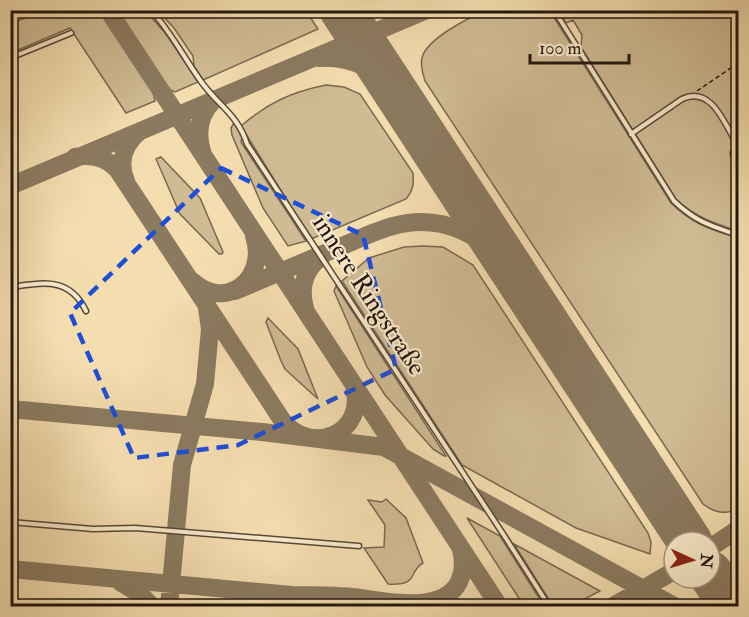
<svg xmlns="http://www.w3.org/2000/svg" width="749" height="617" viewBox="0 0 749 617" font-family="'IM FELL Double Pica',serif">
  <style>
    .green { fill: #d0bb94; stroke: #796852; stroke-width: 1.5 }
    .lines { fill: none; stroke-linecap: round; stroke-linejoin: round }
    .taxiway { stroke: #8b7a60; stroke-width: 18 }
    .runway { stroke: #8b7a60; stroke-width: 45 }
    .service-casing { stroke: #564838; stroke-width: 7 }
    .path { stroke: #221610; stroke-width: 1.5; stroke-dasharray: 4.5 3; stroke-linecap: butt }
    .service { stroke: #f8e9cb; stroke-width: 4 }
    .marked { fill: none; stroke: #1d4ed8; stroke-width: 4.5; stroke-dasharray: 12 8; stroke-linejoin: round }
    .labels { text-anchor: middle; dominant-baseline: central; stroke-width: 4.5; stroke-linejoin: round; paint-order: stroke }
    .street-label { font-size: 26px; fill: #221610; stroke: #f8e9cb }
  </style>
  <rect width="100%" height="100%" fill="#f4ddaf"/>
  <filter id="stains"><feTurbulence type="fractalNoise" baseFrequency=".00333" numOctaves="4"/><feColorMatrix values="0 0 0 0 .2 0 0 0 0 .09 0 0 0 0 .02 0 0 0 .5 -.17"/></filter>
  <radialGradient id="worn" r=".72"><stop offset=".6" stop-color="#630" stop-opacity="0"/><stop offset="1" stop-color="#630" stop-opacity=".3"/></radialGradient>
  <path class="green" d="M 487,10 L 550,11 L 671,203 C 692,224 710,229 738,238 L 738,508 C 726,516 713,512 703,504 L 425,81 C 423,74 420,65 422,58 C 426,39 470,17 487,10 Z
    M 41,11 L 99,11 L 153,91 L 155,101 L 126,113 L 70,28 L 11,53 L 11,24 Z
    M 115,11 L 146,11 L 166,34 L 198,82 L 175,92 L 169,89 Z
    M 158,11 L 306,11 L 318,29 L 203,80 L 194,66 L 193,56 L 174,28 Z
    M 558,11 L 738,11 L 738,147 L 730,152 L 732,157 L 738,153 L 738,231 C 714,223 695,217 676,199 L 581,47 L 582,35 L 573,20 L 566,23 Z
    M 326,85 L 344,87 L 360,94 L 413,173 C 414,184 413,191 406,199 L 311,239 L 241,126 C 268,103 291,92 326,85 Z
    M 234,123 L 242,137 L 241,142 L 306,241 L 288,246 L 263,208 L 232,135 L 231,128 Z
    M 161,157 L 200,198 L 223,252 L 222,254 L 219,254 L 180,214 L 156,159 Z
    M 423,246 L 443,247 L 473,265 L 648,533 L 651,542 L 650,554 L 576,528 L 462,465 L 342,281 L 369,258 L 404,247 Z
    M 336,286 L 446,456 L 444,456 L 433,449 L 385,395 L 367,367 L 334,291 Z
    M 268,318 L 298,349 L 318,399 L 285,369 L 281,361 L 266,322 Z
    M 386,499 L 406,518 L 423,563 C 408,571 420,586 388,584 L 364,548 L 384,547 L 385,525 L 368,500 L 382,502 Z
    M 467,518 L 500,536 L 544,606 L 524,606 Z
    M 514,544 L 600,591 L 571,606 L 553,606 Z"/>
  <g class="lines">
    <path class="taxiway" d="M 108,10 L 499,606
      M 319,58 C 352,56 380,70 399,97
      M 202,151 C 196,131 200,113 215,99
      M 75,157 C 93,154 108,158 119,172 L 282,420 C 311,457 367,433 354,387
      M 126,181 C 118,162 124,144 140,131
      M 10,186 L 427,10
      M 192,281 C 227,313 268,277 254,236
      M 235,291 C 269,277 303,262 337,248 C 355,241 374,231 393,226 C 445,212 486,237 517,277
      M 305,308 C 299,287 305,269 322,256
      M 10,409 L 262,432 L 384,447 L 674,606
      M 710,548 L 738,529
      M 10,569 L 292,595 C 312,595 332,595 352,597 C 383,600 441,616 459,582 C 464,571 464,561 461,550
      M 120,582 L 140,594 L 152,606
      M 169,606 L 182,465 L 205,384 L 210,329 L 207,308
      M 613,606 L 674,571"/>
    <path class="runway" d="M 342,10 L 690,542
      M 710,573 L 732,606"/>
    <g class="service-casing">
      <path id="service" d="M 151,10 C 171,32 183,56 200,80 C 217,105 237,113 247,144 L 507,540 L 549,606
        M 554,10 L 674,201 C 696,222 711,226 738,235
        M 10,58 L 71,33
        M 631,134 L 682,99 C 712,85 725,125 738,146
        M 733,154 L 738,150
        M 10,287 C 43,283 69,276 86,311
        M 10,522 L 93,529 L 135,528 L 359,546"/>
    </g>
    <path class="path" d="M 697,91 L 738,63"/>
    <use href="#service" class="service"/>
  </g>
  <path class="marked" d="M 221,168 L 363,235 L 396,369 L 238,445 L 134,458 L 70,313 Z"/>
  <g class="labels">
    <g class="street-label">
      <text transform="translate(369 295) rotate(57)">innere Ringstraße</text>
    </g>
  </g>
  <rect width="749" height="617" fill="none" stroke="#f4ddaf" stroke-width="36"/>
  <rect x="12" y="12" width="725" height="593" fill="none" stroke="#221610" stroke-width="3"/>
  <rect x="18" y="18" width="713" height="581" fill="none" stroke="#221610" stroke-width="1.5"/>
  <g transform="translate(692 560) rotate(94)"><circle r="28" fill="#f8e9cb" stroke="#a29580" stroke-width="1.5"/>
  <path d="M0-4.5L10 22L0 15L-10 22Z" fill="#8f2418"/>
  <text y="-9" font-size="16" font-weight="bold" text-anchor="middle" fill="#221610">N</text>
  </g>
  <path d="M530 54v9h99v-9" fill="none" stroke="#221610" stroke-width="3"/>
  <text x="539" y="54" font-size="18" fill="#221610" stroke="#f8e9cb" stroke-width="4.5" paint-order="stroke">100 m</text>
  <rect width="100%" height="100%" filter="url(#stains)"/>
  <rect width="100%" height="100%" fill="url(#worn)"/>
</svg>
